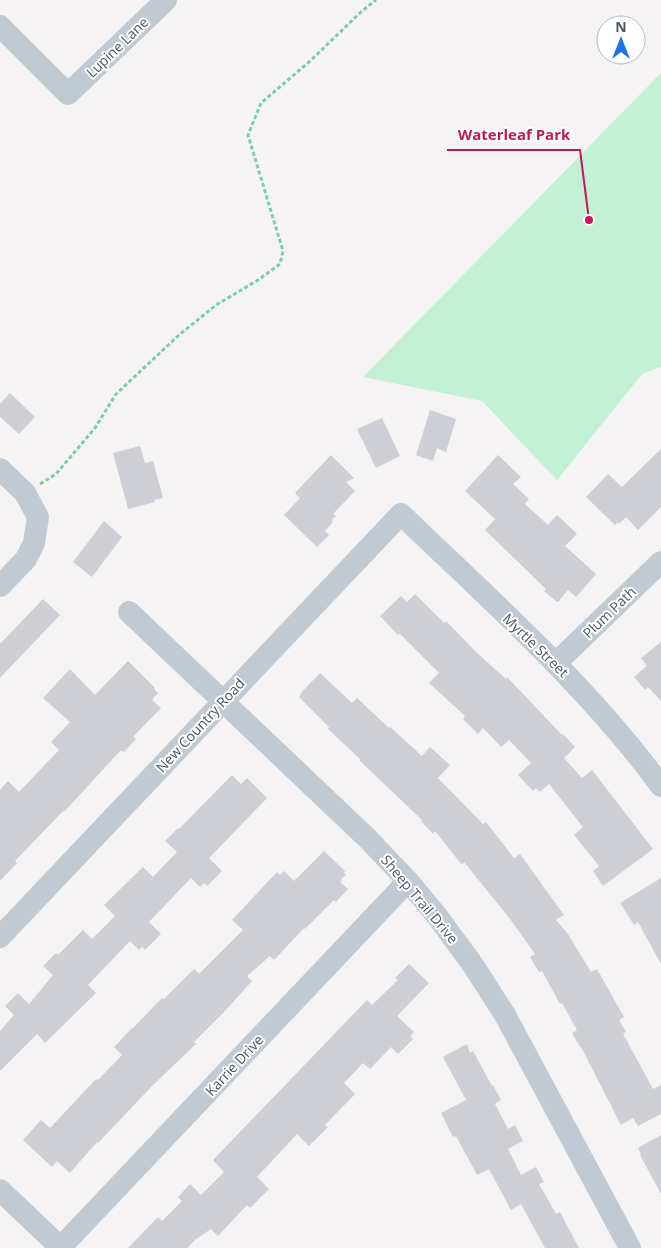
<svg xmlns="http://www.w3.org/2000/svg" width="661" height="1248" viewBox="0 0 661 1248" font-family="'Open Sans',sans-serif">
  <style>
    .green { fill: #c3f1d5 }
    .building { fill: #cdcfd5 }
    .lines { fill: none; stroke-linecap: round; stroke-linejoin: round }
    .path { stroke: #7ad0a6; stroke-width: 3; stroke-dasharray: 4 2.5; stroke-linecap: butt }
    .minor { stroke: #c1cad2; stroke-width: 22 }
    .labels { text-anchor: middle; dominant-baseline: central; stroke-width: 4; stroke-linejoin: round; paint-order: stroke }
    .street-label { font-size: 14px; fill: #4a5661; stroke: #fff }
    .leader { fill: none; stroke: #c2185b; stroke-width: 2 }
    .callout-dot { fill: #c2185b; stroke: #fff; stroke-width: 2 }
    .callout-label { font-size: 15px; text-anchor: middle; font-weight: bold; fill: #c2185b; stroke: #fff; stroke-width: 4; stroke-linejoin: round; paint-order: stroke }
  </style>
  <rect width="100%" height="100%" fill="#f5f3f3"/>
  <path class="green" d="M 661,73 L 661,367 L 642,374 L 557,480 L 482,401 L 363,377 Z"/>
  <path class="building" d="M 10,393 L 35,417 L 19,434 L 0,417 L 0,404 Z
    M 430,410 L 456,419 L 446,452 L 437,448 L 433,461 L 416,455 Z
    M 382,418 L 400,456 L 376,468 L 357,429 Z
    M 140,446 L 145,463 L 153,461 L 163,498 L 154,500 L 155,502 L 128,509 L 113,453 Z
    M 661,449 L 661,507 L 638,530 L 626,517 L 619,524 L 618,522 L 615,525 L 586,497 L 608,474 L 622,487 Z
    M 331,455 L 354,478 L 346,482 L 355,491 L 333,514 L 336,516 L 332,520 L 333,522 L 325,531 L 329,535 L 317,547 L 284,515 L 300,498 L 295,493 Z
    M 498,455 L 521,477 L 513,484 L 529,499 L 525,504 L 548,525 L 557,515 L 577,534 L 565,546 L 596,574 L 576,597 L 568,590 L 559,601 L 557,602 L 544,591 L 546,589 L 485,530 L 495,519 L 465,491 Z
    M 104,521 L 122,537 L 92,577 L 73,562 Z
    M 415,594 L 442,621 L 445,623 L 446,621 L 476,652 L 506,679 L 507,677 L 562,735 L 563,734 L 575,747 L 564,758 L 582,778 L 592,770 L 653,849 L 603,886 L 593,871 L 599,866 L 574,835 L 583,827 L 549,784 L 540,792 L 536,788 L 533,791 L 518,775 L 531,763 L 509,740 L 501,747 L 483,728 L 478,734 L 463,719 L 465,716 L 429,683 L 439,673 L 400,634 L 398,635 L 380,616 L 401,596 L 407,602 Z
    M 43,599 L 60,615 L 0,678 L 0,644 Z
    M 661,642 L 661,701 L 648,687 L 645,690 L 634,677 L 647,666 L 641,658 Z
    M 128,661 L 155,688 L 154,689 L 158,693 L 152,700 L 161,708 L 133,737 L 136,739 L 124,752 L 121,750 L 64,812 L 63,811 L 15,861 L 17,863 L 0,881 L 0,790 L 8,781 L 19,792 L 59,750 L 51,742 L 70,722 L 43,698 L 70,669 L 95,695 Z
    M 320,673 L 352,703 L 357,698 L 389,728 L 390,727 L 422,756 L 430,747 L 450,765 L 438,778 L 483,824 L 486,822 L 514,858 L 520,854 L 564,915 L 556,920 L 568,934 L 591,972 L 597,969 L 624,1017 L 619,1020 L 626,1032 L 623,1034 L 640,1065 L 653,1089 L 661,1085 L 661,1114 L 638,1126 L 633,1118 L 621,1125 L 581,1047 L 580,1047 L 572,1033 L 577,1030 L 562,1003 L 560,1004 L 542,971 L 539,972 L 530,957 L 535,954 L 510,919 L 464,862 L 462,865 L 435,831 L 433,834 L 421,821 L 422,820 L 359,760 L 360,759 L 328,729 L 329,727 L 299,697 L 301,694 L 300,694 Z
    M 232,775 L 241,784 L 247,778 L 267,798 L 209,858 L 222,871 L 207,886 L 204,883 L 200,887 L 191,878 L 149,922 L 161,934 L 145,950 L 142,947 L 139,950 L 130,941 L 88,985 L 96,993 L 45,1043 L 37,1034 L 0,1071 L 0,1031 L 14,1015 L 5,1006 L 18,993 L 29,1004 L 53,975 L 43,966 L 56,953 L 58,955 L 83,930 L 92,939 L 115,916 L 104,905 L 143,867 L 153,877 L 177,852 L 165,841 L 178,828 L 179,829 Z
    M 324,851 L 345,871 L 344,873 L 346,875 L 341,879 L 342,880 L 340,882 L 348,889 L 336,902 L 334,900 L 305,929 L 304,928 L 274,960 L 270,956 L 247,976 L 252,981 L 225,1011 L 194,1042 L 196,1044 L 152,1086 L 98,1143 L 97,1142 L 70,1173 L 57,1161 L 52,1167 L 23,1140 L 41,1120 L 50,1128 L 96,1079 L 98,1080 L 122,1055 L 114,1047 L 132,1028 L 133,1028 L 162,998 L 164,999 L 194,969 L 199,974 L 243,930 L 232,920 L 277,872 L 280,875 L 284,871 L 294,881 Z
    M 661,878 L 661,964 L 638,922 L 634,925 L 620,903 Z
    M 409,964 L 429,983 L 397,1016 L 414,1032 L 410,1036 L 413,1039 L 398,1054 L 391,1047 L 370,1069 L 363,1063 L 344,1083 L 355,1094 L 325,1125 L 328,1127 L 309,1146 L 297,1134 L 257,1177 L 269,1189 L 250,1208 L 247,1205 L 218,1236 L 211,1229 L 196,1239 L 187,1248 L 128,1248 L 158,1217 L 162,1221 L 182,1201 L 178,1197 L 190,1184 L 201,1195 L 224,1172 L 213,1160 L 367,1000 L 372,1005 L 398,980 L 395,978 Z
    M 467,1044 L 470,1053 L 473,1051 L 492,1086 L 493,1085 L 501,1100 L 495,1104 L 508,1129 L 515,1125 L 523,1141 L 508,1149 L 521,1175 L 536,1167 L 544,1182 L 539,1184 L 556,1214 L 560,1212 L 579,1248 L 545,1248 L 521,1204 L 511,1210 L 489,1169 L 477,1175 L 456,1136 L 453,1137 L 441,1113 L 466,1100 L 443,1057 Z
    M 661,1135 L 661,1194 L 640,1155 L 641,1154 L 638,1148 Z"/>
  <g class="lines">
    <path class="path" d="M 40,484 L 56,474 L 95,428 L 116,394 L 179,335 L 216,305 L 258,280 L 280,264 L 283,251 L 248,135 L 261,103 L 309,62 L 362,11 L 376,0"/>
    <path class="minor" d="M 0,26 L 68,94 L 166,0
      M 0,469 L 25,493 L 38,517 L 34,543 L 26,559 L 0,586
      M 129,612 L 367,838 L 408,881 L 437,916 L 473,965 L 505,1015 L 630,1248
      M 556,663 L 661,562
      M 0,937 L 401,514 C 491,601 586,684 661,786
      M 0,1190 L 61,1248
      M 60,1248 L 408,881"/>
  </g>
  <g class="labels">
    <g class="street-label">
      <text transform="translate(117 47) rotate(-44)">Lupine Lane</text>
      <text transform="translate(609 612) rotate(-44)">Plum Path</text>
      <text transform="translate(536 645) rotate(44)">Myrtle Street</text>
      <text transform="translate(200 725) rotate(-47)">New Country Road</text>
      <text transform="translate(420 899) rotate(50)">Sheep Trail Drive</text>
      <text transform="translate(234 1065) rotate(-47)">Karrie Drive</text>
    </g>
  </g>
  <path class="leader" d="M589 220L580 150H447"/>
  <circle class="callout-dot" cx="589" cy="220" r="5"/>
  <g class="callout-label">
    <text x="514" y="140">Waterleaf Park</text>
  </g>
  <g transform="translate(621 40)"><circle r="24" fill="#ffffff" stroke="#b7bbc0"/>
  <path d="M0-4L9 19L0 12L-9 19Z" fill="#1a73e8"/>
  <text y="-8" font-size="14" font-weight="bold" text-anchor="middle" fill="#4a5661">N</text>
  </g>
</svg>
